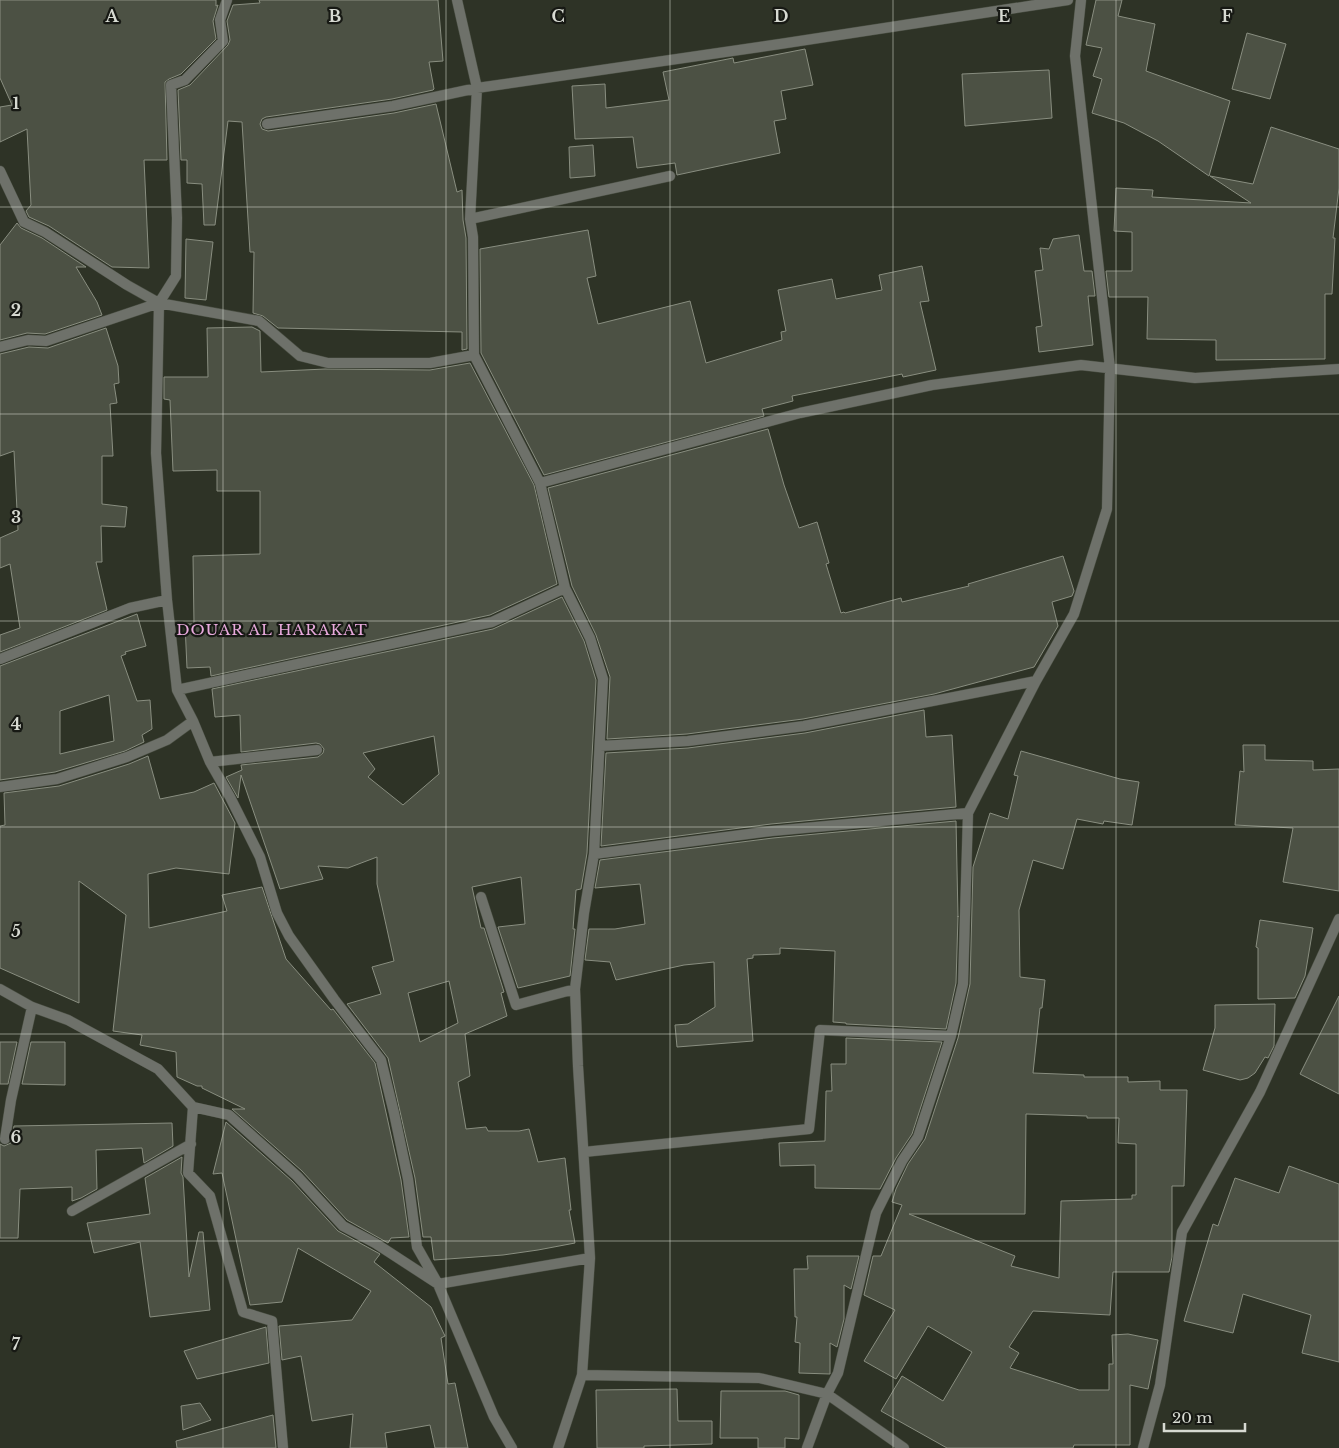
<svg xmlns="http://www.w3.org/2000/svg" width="1339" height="1448" viewBox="0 0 1339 1448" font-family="'Libre Baskerville',serif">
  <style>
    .building { fill: #4c5144; stroke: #898e80; fill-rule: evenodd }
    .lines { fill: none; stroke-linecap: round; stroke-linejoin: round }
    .street-casing { stroke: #494e42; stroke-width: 11 }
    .street { stroke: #6e716a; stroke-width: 10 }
    .grid { fill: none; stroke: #d7dad2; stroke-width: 1; stroke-opacity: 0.55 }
    .labels { text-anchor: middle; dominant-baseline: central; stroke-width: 4.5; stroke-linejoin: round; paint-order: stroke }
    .quarter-label { font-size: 15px; letter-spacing: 1px; fill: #e8a9dc; stroke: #171914 }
    .grid-label { font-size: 16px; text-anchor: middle; font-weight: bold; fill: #d7dad2; stroke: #171914; stroke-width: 4.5; stroke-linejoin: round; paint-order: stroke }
  </style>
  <rect width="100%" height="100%" fill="#2e3326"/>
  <path class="building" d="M 0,0 L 216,0 L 216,6 L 218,5 L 213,21 L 216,39 L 181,74 L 169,79 L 165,82 L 167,160 L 144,160 L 149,268 L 112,267 L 49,226 L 29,217 L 26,211 L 31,205 L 27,129 L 0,142 L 0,107 L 12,105 L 0,78 Z
    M 259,0 L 438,0 L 443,61 L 429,62 L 434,89 L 433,90 L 392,99 L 266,117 L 262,119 L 260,124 L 262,129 L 268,131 L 394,113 L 436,104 L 457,192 L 462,190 L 463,220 L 466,238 L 467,349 L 462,350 L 462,332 L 278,328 L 263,316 L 253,313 L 254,252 L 250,252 L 242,122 L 228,121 L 215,225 L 204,225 L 202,184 L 187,183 L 187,160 L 181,160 L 178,90 L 190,85 L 228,45 L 230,40 L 227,21 L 233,5 L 260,3 Z
    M 1096,0 L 1122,0 L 1118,16 L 1155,24 L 1146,71 L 1230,101 L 1209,176 L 1158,141 L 1124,123 L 1092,113 L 1102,79 L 1093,76 L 1102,48 L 1086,45 Z
    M 1247,33 L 1286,44 L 1270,99 L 1232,89 Z
    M 805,49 L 813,85 L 781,91 L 786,119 L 774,121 L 780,153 L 677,175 L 675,163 L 637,168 L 633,137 L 575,139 L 572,86 L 605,84 L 606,108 L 669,100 L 663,72 L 733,58 L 734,63 Z
    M 1049,70 L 1052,118 L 965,126 L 962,74 Z
    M 1271,127 L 1339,149 L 1339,188 L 1333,238 L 1335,238 L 1332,294 L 1325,294 L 1325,359 L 1216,360 L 1216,340 L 1147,339 L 1148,297 L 1109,297 L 1106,271 L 1132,271 L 1132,232 L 1114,231 L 1116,188 L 1153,190 L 1152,197 L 1251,203 L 1210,176 L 1253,184 Z
    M 593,145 L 595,176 L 570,178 L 569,147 Z
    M 17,223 L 21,228 L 42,238 L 86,267 L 76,267 L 97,302 L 102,315 L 45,334 L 27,333 L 0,340 L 0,245 Z
    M 588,230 L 596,276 L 587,278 L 598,324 L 690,301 L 706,363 L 782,340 L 781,332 L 786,331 L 778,290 L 832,279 L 836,299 L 882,290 L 879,275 L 922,266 L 929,301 L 920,302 L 936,370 L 903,377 L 902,374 L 792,396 L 793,401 L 762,409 L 764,416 L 544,475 L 481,353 L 480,249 Z
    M 1079,235 L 1084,271 L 1092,271 L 1095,296 L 1088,296 L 1093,345 L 1039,352 L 1036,327 L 1042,326 L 1035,271 L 1043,270 L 1040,248 L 1049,249 L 1053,239 Z
    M 186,239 L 213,242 L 206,300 L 185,298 Z
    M 252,327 L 260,331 L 261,372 L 325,369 L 430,370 L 470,363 L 534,485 L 557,584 L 490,615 L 211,676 L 210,667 L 187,668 L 185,624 L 194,624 L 193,556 L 260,554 L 260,491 L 217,491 L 217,470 L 173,471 L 170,400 L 164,399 L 164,377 L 208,377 L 207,328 Z
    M 106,328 L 118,366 L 119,383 L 114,384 L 117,403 L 110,404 L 113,456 L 102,456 L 102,504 L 127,507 L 125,527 L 101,526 L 102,562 L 96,562 L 107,610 L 0,652 L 0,635 L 20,628 L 10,564 L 0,568 L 0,538 L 18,530 L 14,451 L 0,456 L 0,354 L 29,347 L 48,348 Z
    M 768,429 L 784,485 L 799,528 L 817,522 L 829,563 L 826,564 L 841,613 L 844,612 L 845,613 L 901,598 L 902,602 L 969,586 L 968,584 L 1063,556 L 1074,591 L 1072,596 L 1052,602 L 1058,626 L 1034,667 L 934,694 L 803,719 L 687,734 L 607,739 L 610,677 L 596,635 L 572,586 L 548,488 Z
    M 562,597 L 584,641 L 596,680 L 587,853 L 581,889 L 576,890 L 573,929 L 575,929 L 570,976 L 518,988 L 498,927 L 525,924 L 521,877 L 472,887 L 481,928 L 484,928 L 504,992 L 501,993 L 507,1016 L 465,1034 L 470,1076 L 458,1082 L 466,1129 L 486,1127 L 488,1131 L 519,1131 L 529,1129 L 538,1162 L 565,1158 L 571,1210 L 569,1210 L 575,1243 L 538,1250 L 503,1255 L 434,1260 L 431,1237 L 423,1237 L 415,1178 L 388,1058 L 347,1004 L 381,994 L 372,967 L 394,961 L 377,884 L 377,857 L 348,868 L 318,866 L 323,879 L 280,889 L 241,775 L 238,798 L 226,777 L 242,770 L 241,765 L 318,757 L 323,753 L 324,749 L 320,744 L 316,743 L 241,752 L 240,715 L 215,717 L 212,689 L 493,629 ZM 434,736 L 439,774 L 403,805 L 368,777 L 375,769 L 363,753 ZM 449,981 L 458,1023 L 420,1042 L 408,993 Z
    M 137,614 L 146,646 L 125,652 L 126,654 L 121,656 L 137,701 L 150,700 L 152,729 L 142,735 L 144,742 L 125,751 L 55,772 L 0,780 L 0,666 ZM 109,695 L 114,741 L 60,754 L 60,711 Z
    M 924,710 L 926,737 L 952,735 L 956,807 L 771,824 L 601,846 L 606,753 L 688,748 L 805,733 Z
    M 1243,745 L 1265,745 L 1265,760 L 1313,761 L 1313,770 L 1339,769 L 1339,891 L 1283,882 L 1293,828 L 1235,825 L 1240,771 L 1244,772 Z
    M 1021,751 L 1120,779 L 1139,782 L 1132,825 L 1104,821 L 1103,824 L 1077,819 L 1063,869 L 1033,860 L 1019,910 L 1020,977 L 1045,980 L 1042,1008 L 1040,1008 L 1033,1073 L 1084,1075 L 1084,1077 L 1128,1077 L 1128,1082 L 1160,1081 L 1160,1090 L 1187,1090 L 1184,1186 L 1172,1186 L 1172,1257 L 1169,1272 L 1113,1272 L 1110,1315 L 1033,1311 L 1009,1347 L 1019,1353 L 1010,1368 L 1079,1390 L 1109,1390 L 1109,1364 L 1113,1364 L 1112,1335 L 1128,1334 L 1158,1340 L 1148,1389 L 1130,1385 L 1130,1445 L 1074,1445 L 1073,1448 L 947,1448 L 881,1411 L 902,1376 L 943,1401 L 972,1352 L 928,1326 L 896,1379 L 864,1361 L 895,1310 L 864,1295 L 873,1256 L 881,1256 L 902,1205 L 892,1202 L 896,1189 L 908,1164 L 925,1139 L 958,1038 L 970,984 L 973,867 L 990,813 L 1008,819 L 1018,776 L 1014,775 ZM 1026,1114 L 1087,1116 L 1087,1118 L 1119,1118 L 1118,1143 L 1136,1144 L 1136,1195 L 1132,1195 L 1132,1199 L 1061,1201 L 1059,1278 L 1011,1266 L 1015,1256 L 909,1214 L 1025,1214 Z
    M 148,756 L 160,799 L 194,792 L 214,783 L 235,823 L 229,874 L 176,868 L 148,874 L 149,928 L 227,911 L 222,895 L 262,887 L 286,959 L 331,1010 L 333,1009 L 375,1063 L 401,1180 L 409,1237 L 391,1238 L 388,1243 L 347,1220 L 302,1171 L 232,1109 L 245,1109 L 202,1088 L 202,1086 L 197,1086 L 177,1077 L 176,1052 L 140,1045 L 142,1035 L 113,1031 L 126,915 L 79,881 L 79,1003 L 0,968 L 0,826 L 5,825 L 4,793 L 59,786 L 129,764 Z
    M 956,821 L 958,917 L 958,916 L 956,983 L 946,1029 L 846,1024 L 846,1023 L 833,1022 L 835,951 L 780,948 L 780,954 L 753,955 L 753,958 L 747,959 L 753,1041 L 677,1047 L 675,1025 L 688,1024 L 715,1007 L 714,962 L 684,965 L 616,980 L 610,962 L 585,960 L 589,929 L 615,929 L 645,924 L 640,884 L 595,888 L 600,860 L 773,838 Z
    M 1260,920 L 1313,928 L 1305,976 L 1295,998 L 1258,999 L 1258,948 L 1256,947 Z
    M 1339,996 L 1339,1094 L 1300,1074 Z
    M 1275,1004 L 1274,1046 L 1268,1058 L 1265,1057 L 1255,1073 L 1248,1078 L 1240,1080 L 1203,1070 L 1215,1028 L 1215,1005 Z
    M 846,1038 L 942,1042 L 912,1134 L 896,1158 L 880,1189 L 815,1188 L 815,1165 L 780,1166 L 779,1143 L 825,1141 L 826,1091 L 832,1091 L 831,1064 L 846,1064 Z
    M 0,1042 L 17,1042 L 8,1084 L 0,1084 Z
    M 31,1042 L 65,1042 L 65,1085 L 22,1084 Z
    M 226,1122 L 292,1181 L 338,1231 L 380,1254 L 374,1262 L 431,1307 L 445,1336 L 441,1338 L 448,1384 L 455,1383 L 468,1448 L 435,1448 L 430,1425 L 385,1433 L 387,1448 L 350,1448 L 353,1414 L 312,1421 L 301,1356 L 282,1360 L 279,1326 L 352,1320 L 371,1291 L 298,1248 L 282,1302 L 250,1305 L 222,1173 L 213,1174 Z
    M 172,1123 L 173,1146 L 144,1163 L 142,1148 L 96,1150 L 97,1189 L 81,1198 L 72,1201 L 72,1187 L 20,1189 L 18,1238 L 0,1238 L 0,1144 L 4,1146 L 11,1143 L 14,1126 Z
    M 182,1157 L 181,1173 L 183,1177 L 189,1277 L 199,1232 L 203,1232 L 210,1310 L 150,1317 L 140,1242 L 94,1253 L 87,1223 L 150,1214 L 145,1178 Z
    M 1289,1166 L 1339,1184 L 1339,1362 L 1302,1353 L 1311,1315 L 1243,1294 L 1233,1333 L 1184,1321 L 1213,1224 L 1218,1226 L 1235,1178 L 1279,1193 Z
    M 807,1256 L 859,1256 L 851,1289 L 844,1285 L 844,1319 L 837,1347 L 830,1343 L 830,1374 L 799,1373 L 800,1343 L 795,1342 L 797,1317 L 795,1317 L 794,1269 L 808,1269 Z
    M 266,1327 L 269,1363 L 197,1379 L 184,1351 Z
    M 677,1389 L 678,1421 L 712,1421 L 712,1444 L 644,1446 L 644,1448 L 597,1448 L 596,1390 Z
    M 721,1391 L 785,1391 L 799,1395 L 799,1439 L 785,1438 L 785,1448 L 758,1448 L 758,1438 L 720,1438 Z
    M 200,1403 L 211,1420 L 183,1430 L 181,1406 Z
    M 273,1415 L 276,1448 L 177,1448 L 176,1441 Z"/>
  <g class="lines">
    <g class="street-casing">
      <path id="street" d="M 227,0 L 220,20 L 223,41 L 185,80 L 171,85 L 177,218 L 176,276 L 159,303 L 156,453 L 167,600 L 177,690 L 193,721 L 210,762 L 230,797 L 260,857 L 277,913 L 289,936 L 334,999 L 381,1060 L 394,1113 L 408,1179 L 417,1247 L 438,1284 L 494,1417 L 512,1448
        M 457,0 L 477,88 L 470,219 L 473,237 L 474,355 L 540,483
        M 267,124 L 393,106 L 477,88 L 780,44 L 1068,0
        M 0,171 L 24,222 L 45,232 L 127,285 L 159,303 L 259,321 L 300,356 L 328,363 L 430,363 L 474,355
        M 470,219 L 670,176
        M 0,347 L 28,340 L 46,341 L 159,303
        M 0,659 L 130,608 L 167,600
        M 177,690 L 492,622 L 565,588
        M 600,746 L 688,741 L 804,726 L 1036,681
        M 210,762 L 317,750
        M 0,787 L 57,779 L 127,757 L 167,740 L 193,721
        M 968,813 L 1036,681 L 1074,614 L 1107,509 L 1110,368 L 1075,56 L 1081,0
        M 594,854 L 772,831 L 968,813 L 963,984 L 951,1036 L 918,1137 L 902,1161 L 876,1213 L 838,1373 L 827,1394 L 807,1448
        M 481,897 L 516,1005 L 575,989
        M 0,989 L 32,1007 L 68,1020 L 158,1069 L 193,1107 L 229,1115 L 297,1176 L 343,1226 L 375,1243 L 438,1284 L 590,1258
        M 193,1107 L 188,1173 L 210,1196 L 243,1312 L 272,1321 L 283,1448
        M 5,1139 L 11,1100 L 32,1007
        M 584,1152 L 809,1129 L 820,1030 L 951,1036
        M 72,1211 L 191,1144
        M 582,1375 L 759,1378 L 827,1394 L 904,1448
        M 558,1448 L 582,1375 L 590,1258 L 578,1066 L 575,989 L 584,913 L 594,854 L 603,679 L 590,638 L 565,588 L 540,483 L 800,413 L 932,385 L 1081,365 L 1195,378 L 1339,369
        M 1143,1448 L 1160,1385 L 1182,1232 L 1260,1092 L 1339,919"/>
    </g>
    <use href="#street" class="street"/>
  </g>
  <path class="grid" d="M 223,0 L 223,1448M 446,0 L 446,1448M 670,0 L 670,1448M 893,0 L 893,1448M 1116,0 L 1116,1448M 0,207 L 1339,207M 0,414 L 1339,414M 0,621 L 1339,621M 0,827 L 1339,827M 0,1034 L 1339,1034M 0,1241 L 1339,1241"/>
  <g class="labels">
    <g class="quarter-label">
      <text x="272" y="629">DOUAR AL HARAKAT</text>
    </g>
  </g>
  <g class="grid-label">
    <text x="112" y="22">A</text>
    <text x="335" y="22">B</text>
    <text x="558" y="22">C</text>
    <text x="781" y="22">D</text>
    <text x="1004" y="22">E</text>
    <text x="1227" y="22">F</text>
    <text x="16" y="109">1</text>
    <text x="16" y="316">2</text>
    <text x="16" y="523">3</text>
    <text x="16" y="730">4</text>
    <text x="16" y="937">5</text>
    <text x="16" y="1143">6</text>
    <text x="16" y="1350">7</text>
  </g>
  <path d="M1164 1423v8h81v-8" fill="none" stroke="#d7dad2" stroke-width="2.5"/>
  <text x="1172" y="1423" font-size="15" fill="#d7dad2" stroke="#171914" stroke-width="4" paint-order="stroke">20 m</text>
</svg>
